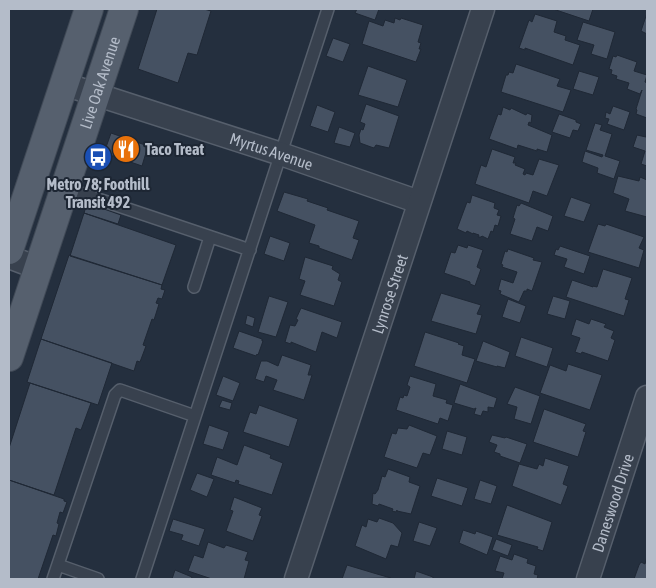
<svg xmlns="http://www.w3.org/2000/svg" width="656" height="588" viewBox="0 0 656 588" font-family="'Asap Condensed',sans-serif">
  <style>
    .building { fill: #455162; stroke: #1f2835 }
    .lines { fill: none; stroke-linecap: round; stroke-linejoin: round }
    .lane-casing { stroke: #565f6c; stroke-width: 14 }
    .street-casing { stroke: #565f6c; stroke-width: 25 }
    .primary-casing { stroke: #414a57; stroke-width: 30 }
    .lane { stroke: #38414e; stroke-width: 11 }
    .street { stroke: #38414e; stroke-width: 22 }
    .primary { stroke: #56606e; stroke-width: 28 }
    .labels { text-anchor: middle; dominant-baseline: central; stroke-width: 4; stroke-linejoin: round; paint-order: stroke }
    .street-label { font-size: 16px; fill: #b4bcc9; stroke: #1d2633 }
    .poi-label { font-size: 16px; font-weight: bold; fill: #b4bcc9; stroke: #1d2633; text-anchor: start }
  </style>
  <rect width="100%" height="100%" fill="#242f3e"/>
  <path class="building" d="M 157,9 L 204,9 L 211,11 L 197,55 L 188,53 L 178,83 L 138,69 Z
    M 357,9 L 379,9 L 375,20 L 355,13 Z
    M 553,9 L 593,9 L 589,21 Z
    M 647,13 L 647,34 L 641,31 Z
    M 535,14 L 557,21 L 554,32 L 566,36 L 565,40 L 580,45 L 573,65 L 525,48 L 525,50 L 519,48 L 529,20 L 532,22 Z
    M 395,18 L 400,20 L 401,18 L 423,25 L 418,42 L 421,43 L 419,49 L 421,49 L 416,62 L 362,44 L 369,21 L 383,26 L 385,20 L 394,23 Z
    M 583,22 L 615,32 L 607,59 L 591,54 L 594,45 L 577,40 Z
    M 333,38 L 350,44 L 343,62 L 326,56 Z
    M 617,55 L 637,62 L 634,71 L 647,75 L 645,82 L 647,83 L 647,118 L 636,114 L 637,110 L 636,109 L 642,90 L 640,94 L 627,89 L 629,83 L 616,79 L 617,76 L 611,74 L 612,70 L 609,69 L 613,56 L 616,57 Z
    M 516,64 L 560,79 L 557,86 L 571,90 L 563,112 L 501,92 L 506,75 L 508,75 L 509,72 L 513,73 Z
    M 368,66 L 407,80 L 398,107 L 358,95 Z
    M 579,71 L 599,77 L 593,95 L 573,89 Z
    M 366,104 L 399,116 L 389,148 L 376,145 L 374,148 L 371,147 L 360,143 L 359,135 L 361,129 L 363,130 L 365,124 L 360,122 Z
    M 317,105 L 335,112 L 328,132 L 310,126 Z
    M 613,106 L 630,112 L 624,130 L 607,124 L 609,119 L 605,118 L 606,112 L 610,114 Z
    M 503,107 L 510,110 L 511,108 L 526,115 L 527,113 L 532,115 L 531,123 L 529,122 L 528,125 L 552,135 L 547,152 L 537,149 L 537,151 L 518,145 L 517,149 L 489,139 L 498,114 L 501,115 Z
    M 559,114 L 576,120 L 576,122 L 581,124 L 578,131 L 573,130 L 570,138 L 552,132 Z
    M 595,123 L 602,125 L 600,130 L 612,134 L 605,156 L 620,161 L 614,179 L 597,173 L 598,168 L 582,162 L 585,151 L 602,157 L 603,155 L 586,150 Z
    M 339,127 L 355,133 L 350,147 L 334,143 Z
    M 111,133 L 148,146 L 142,166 L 104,153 Z
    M 647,133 L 647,166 L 641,164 L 645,151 L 633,147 L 637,135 L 646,137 Z
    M 492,149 L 515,157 L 513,163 L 516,163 L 515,165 L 525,169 L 523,174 L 525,175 L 526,173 L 533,175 L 539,159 L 559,165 L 547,196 L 533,191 L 529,203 L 475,184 L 481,165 L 486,167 Z
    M 618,176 L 639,181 L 640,177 L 647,180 L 647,217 L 625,211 L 629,199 L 613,193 Z
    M 284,192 L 308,199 L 307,201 L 328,208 L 327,210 L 359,221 L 353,238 L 359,240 L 352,260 L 319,248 L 319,246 L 309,243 L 315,225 L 277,211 Z
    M 472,195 L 495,203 L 494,208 L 499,210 L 497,215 L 501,216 L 498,226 L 495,225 L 493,232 L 491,231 L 488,239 L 482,236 L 481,237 L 478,237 L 479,235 L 473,233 L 473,234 L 467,231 L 466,233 L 457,229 L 467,202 L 470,203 Z
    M 571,197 L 591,204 L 584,222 L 564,216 Z
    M 87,203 L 121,215 L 118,224 L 84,213 Z
    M 521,203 L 553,216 L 548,231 L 537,227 L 532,241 L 510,234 L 515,219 L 513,218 L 517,205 L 519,206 Z
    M 84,213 L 176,245 L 162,285 L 70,256 Z
    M 598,224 L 605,226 L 606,224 L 644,237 L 639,248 L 644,250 L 639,268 L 588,252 Z
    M 270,236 L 290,243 L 284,261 L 264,254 Z
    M 458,245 L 467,248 L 468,245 L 483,250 L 477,267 L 481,269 L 475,286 L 470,284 L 470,282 L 444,273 L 451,252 L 455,253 Z
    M 560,246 L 590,256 L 584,274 L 564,267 L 567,259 L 554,255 L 556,249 L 558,250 Z
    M 508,249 L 534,258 L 533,260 L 542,262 L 532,291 L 527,289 L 527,291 L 524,291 L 519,302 L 500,294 L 501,291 L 498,290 L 501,279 L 513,283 L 517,272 L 502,267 L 503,265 L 501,264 L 505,251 L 507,252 Z
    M 69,255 L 162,285 L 161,289 L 165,290 L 162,299 L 158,298 L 156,303 L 159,304 L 154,320 L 152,319 L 143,345 L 146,346 L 140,362 L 137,361 L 134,371 L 41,339 Z
    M 305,257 L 333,266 L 332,269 L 340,274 L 338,280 L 342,282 L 334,306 L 300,295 L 305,281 L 299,279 Z
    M 603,269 L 632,278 L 625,299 L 629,300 L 624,316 L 566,297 L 572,280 L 593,287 L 593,286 L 597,287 Z
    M 441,293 L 481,305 L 477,314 L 482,315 L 476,334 L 431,321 Z
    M 269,296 L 288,302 L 276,337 L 258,332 Z
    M 553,296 L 570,301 L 565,319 L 547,314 Z
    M 508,299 L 526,306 L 520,323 L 502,317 Z
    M 301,308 L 342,322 L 337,338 L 322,332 L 316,352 L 291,342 L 291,344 L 285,342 L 290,325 L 295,326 L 298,320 L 296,319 Z
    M 247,315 L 255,318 L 253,327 L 245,324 Z
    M 576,319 L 589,324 L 591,319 L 606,324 L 604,327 L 614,331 L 611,338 L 615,340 L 608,361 L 582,352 L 581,354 L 575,352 L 580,338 L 571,335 Z
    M 239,331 L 262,339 L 262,341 L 263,341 L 258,355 L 257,354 L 256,356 L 233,348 Z
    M 425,332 L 459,343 L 458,344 L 464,346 L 462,355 L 475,359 L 467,383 L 414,366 Z
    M 521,337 L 553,348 L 547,367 L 515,356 Z
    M 41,339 L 112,363 L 98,405 L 27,382 Z
    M 483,341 L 510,352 L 505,368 L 497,366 L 497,367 L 476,361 Z
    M 282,355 L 311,365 L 308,375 L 312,375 L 304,400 L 273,390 L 277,380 L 266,376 L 264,382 L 255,379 L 261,361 L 267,361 L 278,366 Z
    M 568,364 L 602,375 L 590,410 L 540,393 L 550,365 L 566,371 Z
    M 223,376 L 240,383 L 233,401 L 216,395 Z
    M 410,376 L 436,384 L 433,396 L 447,400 L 446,403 L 453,405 L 448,421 L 440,418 L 438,424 L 396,410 L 400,397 L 403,398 L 404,395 L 407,396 L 410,387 L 407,385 Z
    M 30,383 L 91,403 L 81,430 L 76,428 L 54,495 L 9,480 L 9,448 Z
    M 460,384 L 497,398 L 494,408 L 488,407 L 488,412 L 483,411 L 481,416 L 474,414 L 476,408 L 474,409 L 454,403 Z
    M 515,387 L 540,396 L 531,424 L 514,419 L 517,407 L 507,404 Z
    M 222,400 L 232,403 L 230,410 L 219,407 Z
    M 259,405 L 298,419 L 289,447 L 243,432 L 250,412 L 256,414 Z
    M 544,409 L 586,424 L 583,431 L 586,432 L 578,457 L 533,442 Z
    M 209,425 L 229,432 L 223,450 L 203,444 Z
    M 409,425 L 437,436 L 430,455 L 423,453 L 417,468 L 384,457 L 392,433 L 396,434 L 398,428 L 407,429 Z
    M 447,431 L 467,437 L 462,455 L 442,449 Z
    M 492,435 L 505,438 L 506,437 L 527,444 L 520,463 L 500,456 L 500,454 L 494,452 L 497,445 L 489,442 Z
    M 244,445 L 271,455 L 270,458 L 283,463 L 272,495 L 238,484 L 239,481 L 236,480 L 235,483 L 211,475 L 217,457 L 237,465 Z
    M 545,458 L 569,466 L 563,484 L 568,486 L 561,505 L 512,486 L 519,464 L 537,469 L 539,464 L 543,466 Z
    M 388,469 L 410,477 L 409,482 L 420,486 L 411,514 L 397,511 L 397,510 L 396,512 L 392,511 L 393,509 L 379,504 L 378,506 L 372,504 L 373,493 L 375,494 L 378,490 L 382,476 L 385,477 Z
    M 197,473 L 214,479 L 207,497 L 190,490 Z
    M 437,478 L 468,488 L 462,506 L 431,496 Z
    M 9,480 L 64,499 L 64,501 L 67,502 L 63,513 L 60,512 L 57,523 L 59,524 L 56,536 L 53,535 L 38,579 L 9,579 Z
    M 480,480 L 497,486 L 491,504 L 474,499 Z
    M 234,497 L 262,508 L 259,515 L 262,516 L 253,541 L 226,531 L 233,511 L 230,510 Z
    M 507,505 L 552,522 L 543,551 L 537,549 L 538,547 L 497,535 Z
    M 379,518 L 393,523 L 402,533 L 398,547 L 391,545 L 386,559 L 355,546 L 362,525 L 366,527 L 368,519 L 377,522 Z
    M 173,519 L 205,529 L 199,546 L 181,540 L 183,535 L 169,531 Z
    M 419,522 L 437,528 L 430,546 L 413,541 Z
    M 463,530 L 475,534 L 476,531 L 493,537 L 487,555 L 459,543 Z
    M 496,539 L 512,545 L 508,556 L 492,550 Z
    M 208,542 L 224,548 L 226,545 L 248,552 L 245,560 L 249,561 L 244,579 L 212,579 L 188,571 L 194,555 L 203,558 Z
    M 514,554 L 528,559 L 527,563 L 536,566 L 534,574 L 538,575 L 537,579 L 502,579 L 504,573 L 495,571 L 500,556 L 512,560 Z
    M 647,556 L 647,579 L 634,579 L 639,565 L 641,562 L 645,564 Z
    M 347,565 L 377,574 L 391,578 L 342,579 Z
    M 175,570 L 192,577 L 191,579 L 172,579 Z
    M 416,571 L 433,577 L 433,579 L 414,579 Z"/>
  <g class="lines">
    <g class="lane-casing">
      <path id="lane" d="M 65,188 L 250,250
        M 194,287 L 210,237
        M 58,565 L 98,579
        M 53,579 L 115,395 L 120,390 L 195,416
        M 142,579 L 328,9"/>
    </g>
    <g class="street-casing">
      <g id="street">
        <path id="s1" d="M 64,84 L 281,154 L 419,202"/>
        <path d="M 9,257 L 38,268"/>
        <path id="s2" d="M 296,579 L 483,9"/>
        <path id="s3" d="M 588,579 L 647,397"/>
      </g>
    </g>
    <g class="primary-casing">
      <g id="primary">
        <path d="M 9,250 L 89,9"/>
        <path id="s4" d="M 9,357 L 124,9"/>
      </g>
    </g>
    <use href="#lane" class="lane"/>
    <use href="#street" class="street"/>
    <use href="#primary" class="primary"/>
  </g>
  <defs>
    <g id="restaurant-disc" transform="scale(1.4375)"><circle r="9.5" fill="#e8710a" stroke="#1d2633"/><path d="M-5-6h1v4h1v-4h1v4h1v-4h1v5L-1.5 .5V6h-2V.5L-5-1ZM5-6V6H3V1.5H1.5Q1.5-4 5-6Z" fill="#fff"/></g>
    <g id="bus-disc" transform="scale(1.4375)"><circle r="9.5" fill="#1a4fb4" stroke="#1d2633"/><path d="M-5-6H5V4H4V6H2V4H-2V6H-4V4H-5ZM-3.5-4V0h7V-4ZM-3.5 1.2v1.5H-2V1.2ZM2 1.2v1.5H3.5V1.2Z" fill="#fff"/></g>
  </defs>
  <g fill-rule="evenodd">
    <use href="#restaurant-disc" x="126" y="149"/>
    <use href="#bus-disc" x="98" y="157"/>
  </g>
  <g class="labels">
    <g class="street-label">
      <text stroke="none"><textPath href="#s4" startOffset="289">Live Oak Avenue</textPath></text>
      <text stroke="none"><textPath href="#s1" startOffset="218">Myrtus Avenue</textPath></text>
      <text stroke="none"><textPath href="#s2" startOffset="300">Lynrose Street</textPath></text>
      <text stroke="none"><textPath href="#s3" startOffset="80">Daneswood Drive</textPath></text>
    </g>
    <g class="poi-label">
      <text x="145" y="149">Taco Treat</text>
      <text x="98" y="184" text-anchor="middle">Metro 78; Foothill<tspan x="98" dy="18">Transit 492</tspan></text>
    </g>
  </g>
  <rect width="656" height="588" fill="none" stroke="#b4bcc9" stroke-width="20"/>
</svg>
